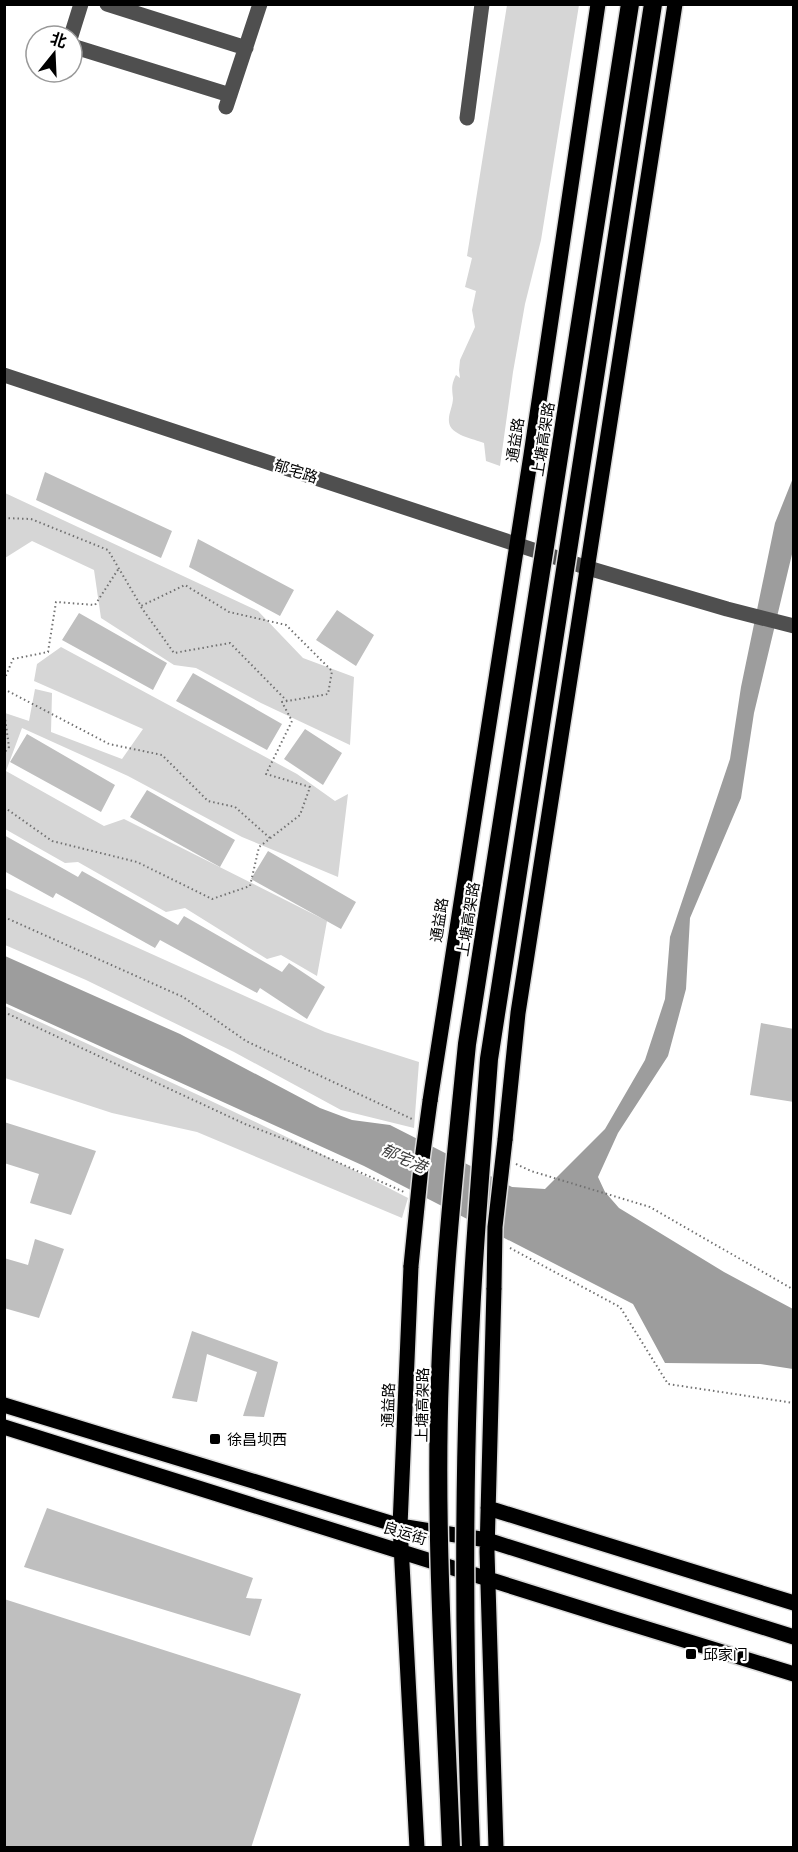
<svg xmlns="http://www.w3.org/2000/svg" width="798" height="1852" viewBox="0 0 798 1852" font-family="Quicksand,'Noto Sans SC',sans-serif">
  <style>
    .green { fill: #d6d6d6 }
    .water { fill: #9d9d9d }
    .building { fill: #bfbfbf }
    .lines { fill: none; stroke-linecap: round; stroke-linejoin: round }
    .major-casing { stroke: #dbdbdb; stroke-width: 18 }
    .path { stroke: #717171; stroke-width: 2; stroke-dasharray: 1.5 3; stroke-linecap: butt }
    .minor { stroke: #4f4f4f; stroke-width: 15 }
    .major { stroke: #000; stroke-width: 15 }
    .major-bridge-casing { stroke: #dbdbdb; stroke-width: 18; stroke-linecap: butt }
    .highway-bridge-casing { stroke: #dbdbdb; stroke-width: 21; stroke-linecap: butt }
    .major-bridge { stroke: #000; stroke-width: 15 }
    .highway-bridge { stroke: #000; stroke-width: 18 }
    .poi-dot { fill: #000; stroke: #fff; stroke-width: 2 }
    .labels { text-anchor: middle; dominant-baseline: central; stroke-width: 4.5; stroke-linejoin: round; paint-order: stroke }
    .street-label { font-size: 15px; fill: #000; stroke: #fff }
    .poi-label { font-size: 15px; fill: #000; stroke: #fff; text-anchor: start }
    .water-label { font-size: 16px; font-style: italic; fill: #3e3e3e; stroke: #fff }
  </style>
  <rect width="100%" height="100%" fill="#fff"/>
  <path class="green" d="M 507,5 L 579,5 L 541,240 L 525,304 L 513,372 L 500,466 L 486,461 L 484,443 C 474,439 450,435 449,422 C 448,414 453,406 453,398 C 452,389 451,385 456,375 L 460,378 L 459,370 L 460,360 L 475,327 L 472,310 L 476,291 L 465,287 L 472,258 L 467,256 Z
    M 5,493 L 258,611 L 303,658 L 354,677 L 350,745 L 261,703 L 196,668 L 174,665 L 101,618 L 94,570 L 32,541 L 5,558 Z
    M 61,647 L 297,774 L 335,801 L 348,794 L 338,877 L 242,837 L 128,776 L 22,728 L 6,771 L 104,826 L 124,819 L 327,921 L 317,976 L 281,955 L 267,959 L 185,908 L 166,912 L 78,862 L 65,863 L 5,829 L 5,713 L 29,721 L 35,689 L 52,693 L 51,732 L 122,759 L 143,729 L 34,681 L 37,664 Z
    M 5,888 L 325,1032 L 419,1062 L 414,1128 L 341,1110 L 234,1052 L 86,980 L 5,945 Z
    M 5,1006 C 140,1068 276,1129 408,1198 L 402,1218 L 197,1132 L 112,1113 L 5,1078 Z"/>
  <path class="water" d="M 793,478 L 793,550 L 754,713 L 741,798 L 690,918 L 686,989 L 668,1056 L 618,1133 L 598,1177 L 605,1192 L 619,1208 L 724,1272 L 793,1309 L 793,1369 L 760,1364 L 665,1363 L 633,1304 L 364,1166 L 5,1003 L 5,956 L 180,1034 L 320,1108 L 352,1120 L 390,1125 L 512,1187 L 545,1189 L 605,1129 L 645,1060 L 665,999 L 670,937 L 730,759 L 741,687 L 775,523 Z"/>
  <path class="building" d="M 45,472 L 172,531 L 161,558 L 36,500 Z
    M 198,539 L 294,590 L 280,616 L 189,567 Z
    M 337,610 L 374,635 L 356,666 L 316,640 Z
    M 79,613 L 167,663 L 153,690 L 62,640 Z
    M 193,673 L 282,724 L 267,750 L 176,701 Z
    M 305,729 L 342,753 L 323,785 L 284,759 Z
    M 27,734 L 115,785 L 101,812 L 10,762 Z
    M 147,790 L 235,840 L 220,867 L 130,817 Z
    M 4,835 L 78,877 L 82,871 L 178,925 L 184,916 L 282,972 L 289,963 L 325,987 L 307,1019 L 260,988 L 257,993 L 160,940 L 155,948 L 56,893 L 53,898 L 4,871 Z
    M 268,851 L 356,902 L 341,929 L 251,879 Z
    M 761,1023 L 794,1029 L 794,1102 L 750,1095 Z
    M 4,1122 L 96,1151 L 71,1215 L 30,1203 L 39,1174 L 4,1163 Z
    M 35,1239 L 64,1249 L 39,1318 L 4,1308 L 4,1258 L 28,1265 Z
    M 192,1331 L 278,1362 L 264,1417 L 243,1416 L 257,1372 L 207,1354 L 197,1402 L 172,1398 Z
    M 47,1508 L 253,1578 L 246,1598 L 262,1599 L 250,1636 L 24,1567 Z
    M 4,1599 L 301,1694 L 251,1848 L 4,1848 Z"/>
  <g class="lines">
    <g class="major-casing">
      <path id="major" d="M 430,1101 L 531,455 L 598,4
        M 505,1140 L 518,1013 L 675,4
        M 411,1266 L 400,1526 L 417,1848
        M 494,1288 L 487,1552 L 496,1848
        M 4,1405 L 400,1526 L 487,1540 L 794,1637
        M 4,1427 C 268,1508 530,1594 794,1674
        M 488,1508 L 794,1603"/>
    </g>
    <path class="path" d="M 4,518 L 31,519 L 108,550 L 141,606 L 185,585 L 229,612 L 286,625 L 332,671 L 328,694 L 282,702 L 292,721 L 266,774 L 310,787 L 300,815 L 259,847 L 250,886 L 212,899 L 137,862 L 52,841 L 4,807
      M 141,607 L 174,653 L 230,643 L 287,701
      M 4,680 L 13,659 L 48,652 L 56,602 L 95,605 L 119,568
      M 4,689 L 109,744 L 162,755 L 208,801 L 235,807 L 271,839
      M 4,711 L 9,747 L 4,753
      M 4,917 L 183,997 L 246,1041 L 412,1119
      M 4,1012 L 245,1124 L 297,1144 L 404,1192
      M 516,1164 L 531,1171 L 650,1207 L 794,1290
      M 510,1248 L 620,1307 L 668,1384 L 794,1403"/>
    <path class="minor" d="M 107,4 L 246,48
      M 71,36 L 81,4
      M 72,46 L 230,95
      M 226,107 L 260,4
      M 467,118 L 482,4
      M 4,375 L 588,568 L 727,609 L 794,626"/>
    <use href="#major" class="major"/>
    <g class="major-bridge-casing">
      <path id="major-bridge" d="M 411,1266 L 421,1167 L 430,1101
        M 494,1288 L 495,1227 L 505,1140"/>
    </g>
    <g class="highway-bridge-casing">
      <path id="highway-bridge" d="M 451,1848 C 445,1690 434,1532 440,1375 C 444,1264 456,1154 467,1044 L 630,4
        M 471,1848 C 465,1695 463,1542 468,1390 C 471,1279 481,1169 489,1059 L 653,4"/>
    </g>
    <use href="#major-bridge" class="major-bridge"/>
    <use href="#highway-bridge" class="highway-bridge"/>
  </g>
  <g class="poi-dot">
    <rect x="209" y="1433" width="12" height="12" rx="3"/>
    <rect x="685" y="1648" width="12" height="12" rx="3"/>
  </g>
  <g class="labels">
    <g class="street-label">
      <text transform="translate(543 439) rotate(-81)">上塘高架路</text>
      <text transform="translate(515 440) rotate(-81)">通益路</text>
      <text transform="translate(296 471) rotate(18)">郁宅路</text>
      <text transform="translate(468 919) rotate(-81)">上塘高架路</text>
      <text transform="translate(439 920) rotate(-81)">通益路</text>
      <text transform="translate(388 1405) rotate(-88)">通益路</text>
      <text transform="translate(422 1405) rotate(-89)">上塘高架路</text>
      <text transform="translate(405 1533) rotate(17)">良运街</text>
    </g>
    <g class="poi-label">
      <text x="227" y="1439">徐昌坝西</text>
      <text x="703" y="1654">邱家门</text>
    </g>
    <g class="water-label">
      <text transform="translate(404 1158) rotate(25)">郁宅港</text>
    </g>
  </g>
  <rect width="798" height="1852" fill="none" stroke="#000000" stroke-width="12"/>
  <g transform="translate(54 54) rotate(18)"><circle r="28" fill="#ffffff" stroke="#999999" stroke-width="1.5"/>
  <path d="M0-4.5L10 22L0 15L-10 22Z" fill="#000000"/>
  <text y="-9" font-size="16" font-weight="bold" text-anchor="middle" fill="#000000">北</text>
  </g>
</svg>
